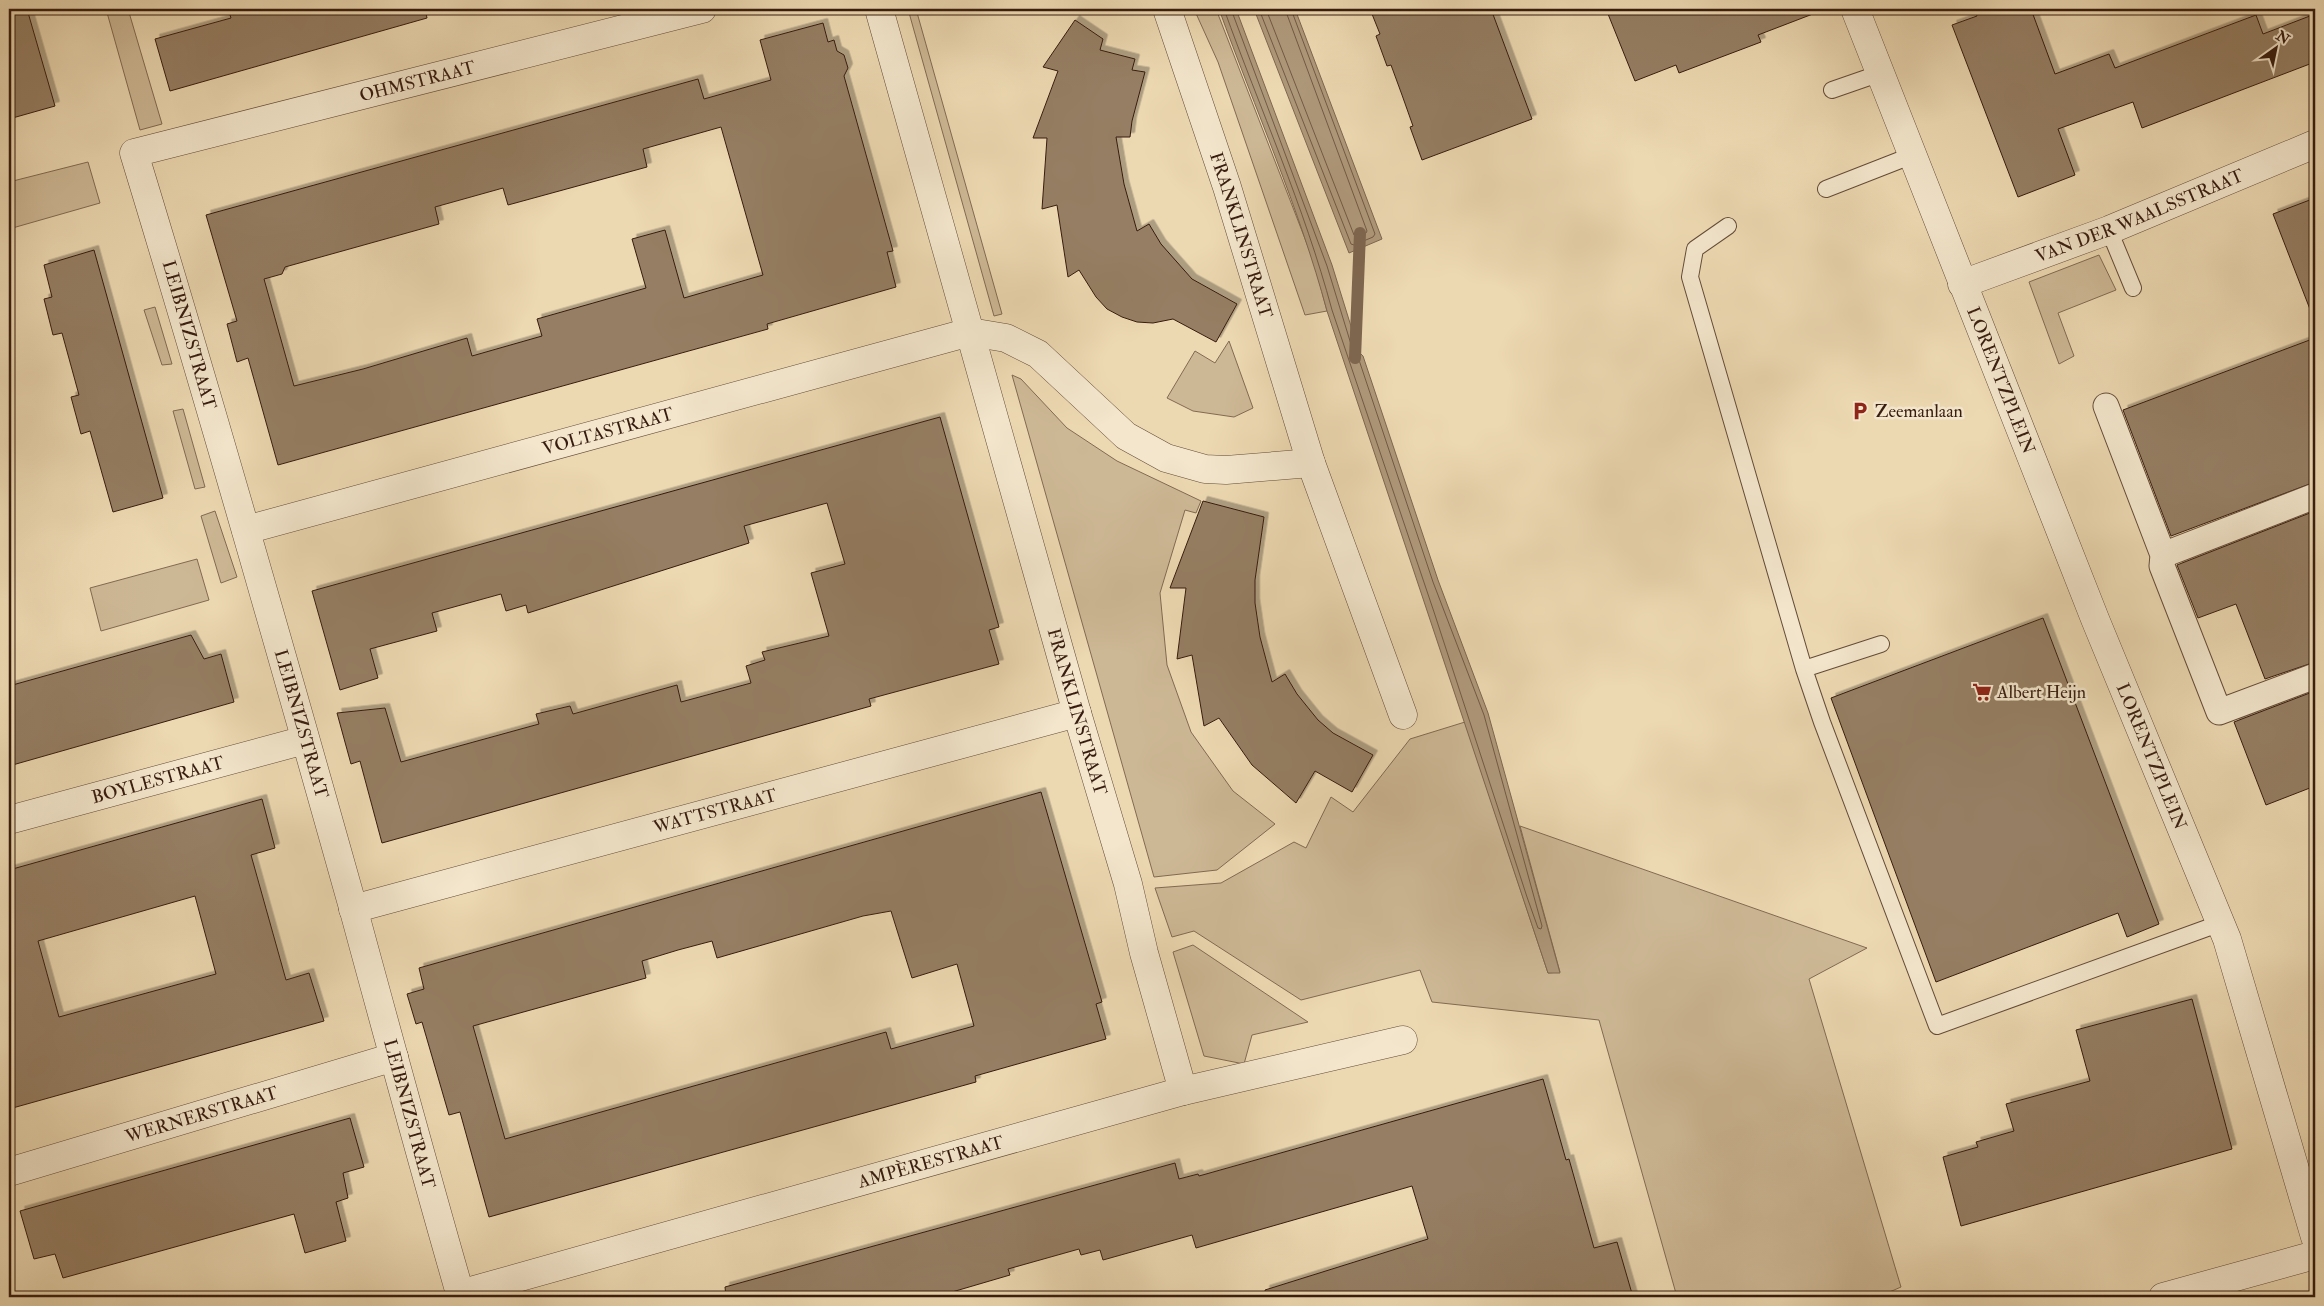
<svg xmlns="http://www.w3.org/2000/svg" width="2324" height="1306" viewBox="0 0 2324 1306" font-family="'IM FELL Double Pica',serif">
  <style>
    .green { fill: #cdb895; stroke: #826a52 }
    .water { fill: #ae987a; stroke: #7e664f }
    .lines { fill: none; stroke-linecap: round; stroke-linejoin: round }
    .shore { stroke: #725a44; stroke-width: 1 }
    .stream { stroke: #7e664f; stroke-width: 12 }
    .building { fill: #957e63; stroke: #371c0f; fill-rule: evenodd; filter: url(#shadow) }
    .service-casing { stroke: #644b38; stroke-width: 18 }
    .pedestrian-casing { stroke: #644b38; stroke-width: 27 }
    .minor-casing { stroke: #644b38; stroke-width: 29 }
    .tertiary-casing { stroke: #644b38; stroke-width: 29 }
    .service { stroke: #f3e6cc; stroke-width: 16 }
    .pedestrian { stroke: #f3e6cc; stroke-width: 25 }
    .minor { stroke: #f3e6cc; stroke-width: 28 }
    .tertiary { stroke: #f3e6cc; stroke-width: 28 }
    .labels { text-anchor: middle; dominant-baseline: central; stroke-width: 5; stroke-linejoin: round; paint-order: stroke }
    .street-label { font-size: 18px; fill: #371c0f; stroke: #f3e6cc }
    .poi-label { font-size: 18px; fill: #371c0f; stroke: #f3e6cc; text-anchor: start }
  </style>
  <defs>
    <filter id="shadow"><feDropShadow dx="4.5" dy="-4.5" stdDeviation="0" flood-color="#0004"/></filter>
  </defs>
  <rect width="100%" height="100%" fill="#ecd8b1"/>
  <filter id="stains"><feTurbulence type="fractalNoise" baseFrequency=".004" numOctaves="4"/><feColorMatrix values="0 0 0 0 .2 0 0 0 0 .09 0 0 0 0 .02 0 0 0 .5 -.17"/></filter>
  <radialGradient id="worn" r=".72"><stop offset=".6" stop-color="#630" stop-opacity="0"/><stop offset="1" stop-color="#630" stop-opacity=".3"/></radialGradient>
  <path class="green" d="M 106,9 L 128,9 L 162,124 L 140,130 Z
    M 908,9 L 916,9 L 1002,314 L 994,316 Z
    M 1194,9 L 1216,9 L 1314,262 L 1327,311 L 1305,315 L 1218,62 Z
    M 88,162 L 100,203 L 9,229 L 9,182 Z
    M 2099,255 L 2116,290 L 2058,313 L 2074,356 L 2059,364 L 2029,282 Z
    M 155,307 L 172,364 L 162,365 L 144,310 Z
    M 1229,341 L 1253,408 L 1234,417 L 1193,411 L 1167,398 L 1195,351 L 1215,363 Z
    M 1012,375 L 1021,379 L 1067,428 L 1117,461 L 1201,501 L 1196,513 L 1185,510 L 1160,593 L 1167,665 L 1191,732 L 1233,791 L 1275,824 L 1217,870 L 1154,877 Z
    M 183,409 L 205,487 L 195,489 L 173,411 Z
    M 215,511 L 237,577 L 221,583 L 201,516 Z
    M 197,559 L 209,600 L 101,631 L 90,588 Z
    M 1465,722 L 1548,973 L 1560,972 L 1520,826 L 1867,948 L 1809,979 L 1901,1287 L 1878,1297 L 1677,1297 L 1599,1020 L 1432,1002 L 1420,970 L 1301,1000 L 1194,931 L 1172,937 L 1155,888 L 1221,883 L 1294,842 L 1306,848 L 1331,797 L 1353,812 L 1410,739 Z
    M 1193,945 L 1308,1022 L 1252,1035 L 1244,1064 L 1204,1056 L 1173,952 Z"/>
  <path class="water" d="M 1219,9 L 1236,9 L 1332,265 L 1359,352 L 1363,356 L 1438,580 L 1488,713 L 1560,973 L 1548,973 L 1327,311 C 1299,207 1255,109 1219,9 Z
    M 1254,9 L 1295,9 L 1382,239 L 1349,253 Z"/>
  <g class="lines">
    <path class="shore" d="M 1224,9 C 1260,109 1304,206 1332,310 L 1434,612 L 1527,897 L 1538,928 L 1541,929 L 1542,926 L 1484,715 L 1433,582 L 1359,360 L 1354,354 L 1327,266 L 1231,9
      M 1259,9 L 1351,244 L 1354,245 L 1373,237 L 1375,234 L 1291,9
      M 1266,9 L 1354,235 L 1357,237 L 1366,233 L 1367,231 L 1285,9"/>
    <path class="stream" d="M 1355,358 L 1360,233"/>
  </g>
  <path class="building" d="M 9,9 L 27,9 L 55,106 L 9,119 Z
    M 228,9 L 425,9 L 427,18 L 170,91 L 155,39 L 231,18 Z
    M 1370,9 L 1491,9 L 1532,119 L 1422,160 L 1410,127 L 1413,126 L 1402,95 L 1391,65 L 1387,66 L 1376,36 L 1380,34 Z
    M 1606,9 L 1817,9 L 1818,12 L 1758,35 L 1761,42 L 1679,73 L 1676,65 L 1635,81 Z
    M 1975,9 L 2031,9 L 2055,74 L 2109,54 L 2115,68 L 2256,15 L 2263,34 L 2315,14 L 2315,62 L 2142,128 L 2133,102 L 2058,129 L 2075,175 L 2018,197 L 1952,25 L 1977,16 Z
    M 1075,20 L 1103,39 L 1100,50 L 1135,59 L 1132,70 L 1145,72 L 1132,121 L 1130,137 L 1116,137 L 1124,184 L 1137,231 L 1149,224 L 1161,244 L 1192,279 L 1237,304 L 1216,342 L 1173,319 L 1153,323 L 1137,322 L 1122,317 L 1107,309 L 1096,297 L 1079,270 L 1068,277 L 1057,205 L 1042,209 L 1047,138 L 1033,138 L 1058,71 L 1043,67 Z
    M 823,23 L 828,42 L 834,40 L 837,51 L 844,55 L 848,68 L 844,76 L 893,251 L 887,252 L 896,287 L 767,324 L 768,329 L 278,465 L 248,358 L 237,362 L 227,324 L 237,321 L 206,215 L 698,79 L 704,99 L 771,80 L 760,40 ZM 721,127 L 763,275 L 684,298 L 665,230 L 632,239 L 646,288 L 537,319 L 542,336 L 472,356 L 467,338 L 363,369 L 294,386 L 264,279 L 282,274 L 285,267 L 439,224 L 435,207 L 503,188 L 508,205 L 647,167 L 643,149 Z
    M 2315,198 L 2315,317 L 2313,317 L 2273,214 Z
    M 94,250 L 163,498 L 113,512 L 90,431 L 81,434 L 71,397 L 79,395 L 62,333 L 53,335 L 44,299 L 52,297 L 44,265 Z
    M 2315,338 L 2315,482 L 2171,536 L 2123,410 Z
    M 940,417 L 999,627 L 989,630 L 999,664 L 869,699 L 871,706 L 382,843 L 360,761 L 351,764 L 337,713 L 385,708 L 401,762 L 539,724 L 536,714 L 570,706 L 573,714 L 677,685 L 681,702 L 751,683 L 746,666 L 765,660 L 762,652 L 829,636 L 811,573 L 845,564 L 827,503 L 744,526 L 749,543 L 528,613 L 526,605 L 506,611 L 501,594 L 432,613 L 437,631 L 370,649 L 378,678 L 340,690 L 312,591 Z
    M 1203,501 L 1264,517 L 1255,580 L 1255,603 L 1260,637 L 1272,682 L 1285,674 L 1297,694 L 1318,720 L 1333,733 L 1373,755 L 1352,792 L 1315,771 L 1296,803 L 1252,765 L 1219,718 L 1204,726 L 1192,655 L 1177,659 L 1186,588 L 1170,588 Z
    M 2315,511 L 2315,662 L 2265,679 L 2236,604 L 2198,618 L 2177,565 Z
    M 2043,618 L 2159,924 L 2127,937 L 2118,913 L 1936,982 L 1831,698 Z
    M 191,635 L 204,659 L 221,654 L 234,702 L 9,766 L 9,686 Z
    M 2315,691 L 2315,786 L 2266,805 L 2234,722 Z
    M 1041,792 L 1102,1002 L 1096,1004 L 1106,1039 L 975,1076 L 976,1082 L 489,1217 L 460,1112 L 449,1115 L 422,1022 L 416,1024 L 407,994 L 424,989 L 419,968 ZM 891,911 L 912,978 L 957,964 L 974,1026 L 891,1049 L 886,1032 L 505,1139 L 473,1026 L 646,978 L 642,961 L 678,950 L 712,941 L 717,958 L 863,916 Z
    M 262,799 L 275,848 L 251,855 L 286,980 L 309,973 L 324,1021 L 9,1109 L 9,870 ZM 195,896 L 216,974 L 59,1017 L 38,941 Z
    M 2192,999 L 2232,1149 L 1961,1226 L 1943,1157 L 1978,1147 L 1976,1142 L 2014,1131 L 2006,1104 L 2090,1081 L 2076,1030 Z
    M 1543,1079 L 1566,1160 L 1569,1159 L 1594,1248 L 1617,1242 L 1633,1297 L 1266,1297 L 1265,1290 L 1428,1239 L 1412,1186 L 1196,1248 L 1192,1235 L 1103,1260 L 1100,1250 L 1081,1255 L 1079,1249 L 1008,1269 L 1010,1275 L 935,1297 L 726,1297 L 725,1287 L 1175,1163 L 1179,1179 L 1198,1174 L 1199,1176 Z
    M 350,1118 L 364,1167 L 343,1173 L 348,1198 L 336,1202 L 346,1241 L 305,1253 L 294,1214 L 63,1278 L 55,1254 L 34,1259 L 20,1211 Z"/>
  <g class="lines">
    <g class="service-casing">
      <path id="service" d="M 1832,90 L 1881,73
        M 1826,189 L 1913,155
        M 1728,226 L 1695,249 L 1690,277 L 1804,669
        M 2109,230 L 2133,288
        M 1881,644 L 1804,669 L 1822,722 L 1937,1026 L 2221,923"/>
    </g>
    <g class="pedestrian-casing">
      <path id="pedestrian" d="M 2106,406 L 2163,555
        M 2315,496 L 2163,555 L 2162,566 L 2219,712 L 2315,676"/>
    </g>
    <g class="minor-casing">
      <g id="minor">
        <path id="s1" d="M 879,9 L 1077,713 L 1128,884 L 1144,953 L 1183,1091"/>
        <path id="s2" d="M 1167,9 L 1227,187 L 1311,463 L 1403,715"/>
        <path id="s3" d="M 1962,284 L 2109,230 L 2315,144"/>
        <path id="s4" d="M 246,530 L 970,332 L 1006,338 L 1038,354 L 1126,436 L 1166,458 L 1205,469 L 1226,470 L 1311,463"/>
        <path id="s5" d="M 9,820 L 305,740"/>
        <path id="s6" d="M 353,909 L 1077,713"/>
        <path id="s7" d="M 9,1172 L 394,1057"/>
        <path id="s8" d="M 460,1294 L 1183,1091 L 1403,1040"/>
        <path id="s9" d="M 461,1297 C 424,1169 389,1040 354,911 C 283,658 211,405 134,153 L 702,9"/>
        <path d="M 2163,1297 L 2315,1255"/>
      </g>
    </g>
    <g class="tertiary-casing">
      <g id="tertiary">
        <path id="s10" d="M 1855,9 L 2095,619 L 2227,939 L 2315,1237"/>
      </g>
    </g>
    <use href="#service" class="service"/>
    <use href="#pedestrian" class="pedestrian"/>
    <use href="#minor" class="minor"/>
    <use href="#tertiary" class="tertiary"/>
  </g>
  <defs>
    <g id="parking-bare" transform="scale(1.5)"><path d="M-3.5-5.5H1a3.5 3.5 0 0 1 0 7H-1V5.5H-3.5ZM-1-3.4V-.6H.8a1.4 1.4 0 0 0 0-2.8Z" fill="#8f2418" stroke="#f3e6cc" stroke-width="2.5" paint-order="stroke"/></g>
    <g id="supermarket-bare" transform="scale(1.5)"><path d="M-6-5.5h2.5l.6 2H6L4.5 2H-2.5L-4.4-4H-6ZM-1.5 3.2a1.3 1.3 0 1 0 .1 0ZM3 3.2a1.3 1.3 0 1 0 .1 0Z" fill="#8f2418" stroke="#f3e6cc" stroke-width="2.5" paint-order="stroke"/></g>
  </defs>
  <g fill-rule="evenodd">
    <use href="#parking-bare" x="1860" y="411"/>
    <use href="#supermarket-bare" x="1982" y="692"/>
  </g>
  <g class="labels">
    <g class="street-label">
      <text stroke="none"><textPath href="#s9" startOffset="1482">OHMSTRAAT</textPath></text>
      <text stroke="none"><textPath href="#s3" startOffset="190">VAN DER WAALSSTRAAT</textPath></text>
      <text stroke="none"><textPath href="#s2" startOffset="238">FRANKLINSTRAAT</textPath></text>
      <text transform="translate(189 335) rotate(74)">LEIBNIZSTRAAT</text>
      <text stroke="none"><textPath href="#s10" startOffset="399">LORENTZPLEIN</textPath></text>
      <text stroke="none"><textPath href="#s4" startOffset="375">VOLTASTRAAT</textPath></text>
      <text stroke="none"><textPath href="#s1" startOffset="730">FRANKLINSTRAAT</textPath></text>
      <text transform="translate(301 724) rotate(74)">LEIBNIZSTRAAT</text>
      <text stroke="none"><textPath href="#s10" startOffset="804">LORENTZPLEIN</textPath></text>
      <text stroke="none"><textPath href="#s5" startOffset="154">BOYLESTRAAT</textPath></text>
      <text stroke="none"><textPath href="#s6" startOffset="375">WATTSTRAAT</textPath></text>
      <text transform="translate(409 1114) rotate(75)">LEIBNIZSTRAAT</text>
      <text stroke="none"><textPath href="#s7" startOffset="201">WERNERSTRAAT</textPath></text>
      <text stroke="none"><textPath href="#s8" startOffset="489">AMPÈRESTRAAT</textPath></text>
    </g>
    <g class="poi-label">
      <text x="1875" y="411">Zeemanlaan</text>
      <text x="1997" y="692">Albert Heijn</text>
    </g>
  </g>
  <rect width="2324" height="1306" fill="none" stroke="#ecd8b1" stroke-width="30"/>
  <rect x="10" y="10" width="2304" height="1286" fill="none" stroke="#371c0f" stroke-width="2.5"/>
  <rect x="15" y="15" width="2294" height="1276" fill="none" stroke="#371c0f"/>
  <g transform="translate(2276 48) rotate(33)" stroke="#f3e6cc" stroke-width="4" paint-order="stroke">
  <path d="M0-4L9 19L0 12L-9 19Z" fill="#371c0f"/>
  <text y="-8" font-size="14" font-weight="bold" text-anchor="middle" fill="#371c0f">N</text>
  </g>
  <rect width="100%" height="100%" filter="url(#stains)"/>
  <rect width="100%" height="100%" fill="url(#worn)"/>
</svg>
